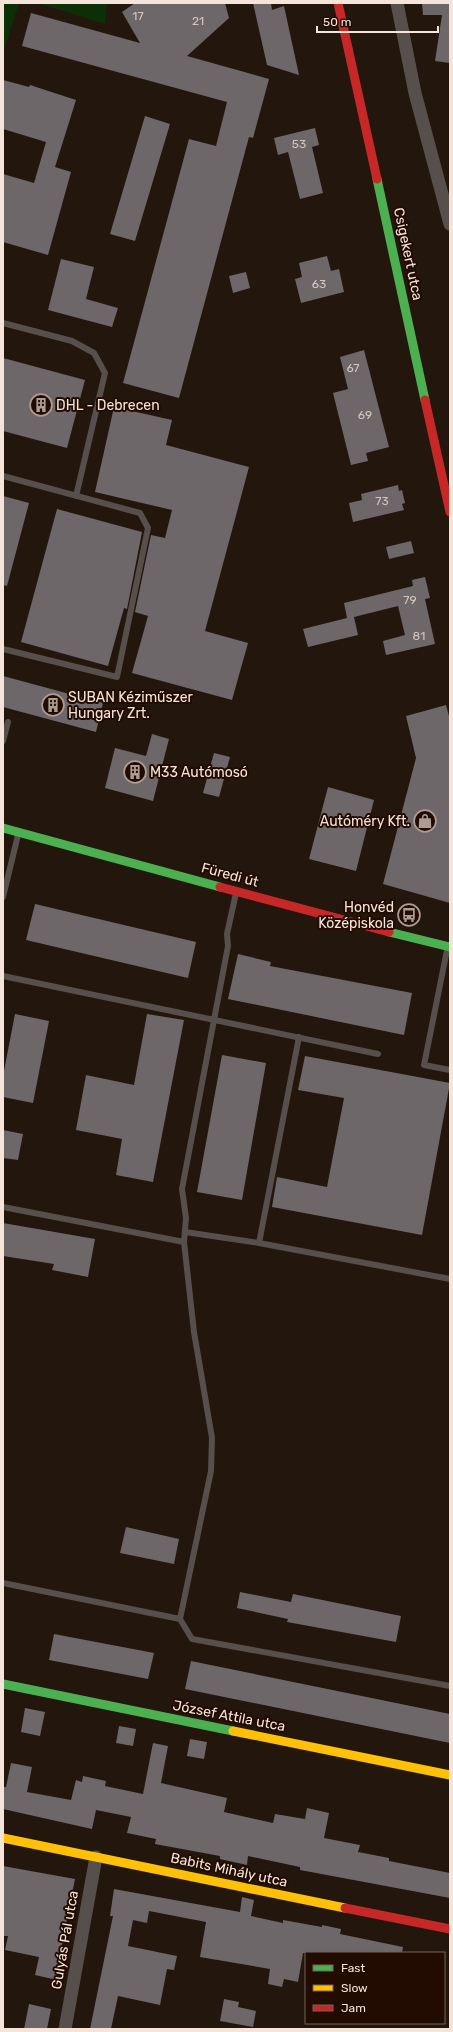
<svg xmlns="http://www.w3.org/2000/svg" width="453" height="2032" viewBox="0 0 453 2032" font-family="Rubik,sans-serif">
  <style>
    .green { fill: #0d2f08 }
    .building { fill: #6d676a }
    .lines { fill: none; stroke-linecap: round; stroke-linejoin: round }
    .lane { stroke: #564f4b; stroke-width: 6 }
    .street { stroke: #564f4b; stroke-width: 13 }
    .fast { stroke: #4caf50; stroke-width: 9 }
    .slow { stroke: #ffc107; stroke-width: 9 }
    .jam { stroke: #c62828; stroke-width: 9 }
    .labels { text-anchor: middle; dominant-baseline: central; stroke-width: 4; stroke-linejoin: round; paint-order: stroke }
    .number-label { font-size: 12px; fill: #d3c5bd }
    .street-label { font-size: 14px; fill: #f5e4d9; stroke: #220b00 }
    .poi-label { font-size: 14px; fill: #f5e4d9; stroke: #220b00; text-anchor: start }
  </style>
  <rect width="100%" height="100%" fill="#23160d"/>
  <path class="green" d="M 3,3 L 19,3 L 4,50 L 3,50 Z
    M 38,3 L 107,3 L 105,24 Z"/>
  <path class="building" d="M 135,3 L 225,3 L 229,18 L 187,56 L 269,79 L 253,138 L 249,137 L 179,398 L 123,383 L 189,139 L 216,146 L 227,102 L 22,46 L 31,13 L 140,43 L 122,12 Z
    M 253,3 L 271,3 L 272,10 L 284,6 L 299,75 L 267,65 Z
    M 422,3 L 450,3 L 450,63 L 435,61 L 442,15 L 423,15 Z
    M 3,80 L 29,87 L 30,85 L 76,100 L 55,167 L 71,172 L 48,255 L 3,242 L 3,174 L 34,183 L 46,142 L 3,129 Z
    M 145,116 L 170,124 L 135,241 L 110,234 Z
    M 315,128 L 319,145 L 312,147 L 323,193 L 300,199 L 288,152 L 278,155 L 274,138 Z
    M 327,256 L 331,271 L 339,269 L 344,292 L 301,303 L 295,279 L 302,277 L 299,263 Z
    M 61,259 L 94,267 L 86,299 L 118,308 L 112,327 L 48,310 Z
    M 246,272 L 250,288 L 233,293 L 229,276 Z
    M 364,350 L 389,447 L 366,453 L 368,461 L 351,465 L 333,393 L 348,389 L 340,357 Z
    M 3,358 L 85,380 L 67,448 L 3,431 Z
    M 114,407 L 172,420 L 166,445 L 249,467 L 205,631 L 248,643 L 232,700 L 132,673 L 148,616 L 135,612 L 151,535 L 165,538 L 172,510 L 95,492 Z
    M 398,485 L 399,491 L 402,490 L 405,503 L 402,504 L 404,510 L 353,522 L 349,503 L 362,500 L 361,494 Z
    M 3,496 L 29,503 L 7,586 L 3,585 Z
    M 57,509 L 142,532 L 127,609 L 124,608 L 108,666 L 21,642 Z
    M 411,541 L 414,553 L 389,559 L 386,547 Z
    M 425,577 L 430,598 L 425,599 L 435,644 L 386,655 L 383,641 L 405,635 L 398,606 L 354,617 L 358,635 L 308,647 L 303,629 L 347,618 L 344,603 L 413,586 L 412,580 Z
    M 3,676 L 103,703 L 96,732 L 3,707 Z
    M 446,705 L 450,720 L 450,903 L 383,884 L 416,758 L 406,716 Z
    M 152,734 L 169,739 L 153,801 L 105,788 L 115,748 L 146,756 Z
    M 214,753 L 230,757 L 219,797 L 203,793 Z
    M 328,787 L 374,800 L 356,871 L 309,859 Z
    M 35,904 L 196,942 L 188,978 L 26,940 Z
    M 238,954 L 271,962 L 270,966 L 412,993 L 404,1035 L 228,999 Z
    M 15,1014 L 49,1021 L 33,1103 L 3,1097 L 3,1076 Z
    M 147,1014 L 184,1020 L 153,1182 L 116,1175 L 122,1139 L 76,1130 L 86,1075 L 134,1085 Z
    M 222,1055 L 266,1063 L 242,1200 L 197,1192 Z
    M 305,1056 L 450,1083 L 422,1235 L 272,1207 L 277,1177 L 327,1187 L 344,1098 L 298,1090 Z
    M 3,1130 L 23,1134 L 18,1160 L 3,1158 Z
    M 3,1223 L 95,1239 L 88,1277 L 52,1270 L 54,1264 L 3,1256 Z
    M 126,1527 L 179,1539 L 174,1564 L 120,1553 Z
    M 240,1592 L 291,1602 L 293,1594 L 401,1616 L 396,1642 L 287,1622 L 288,1619 L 237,1608 Z
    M 54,1634 L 154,1653 L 148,1679 L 49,1660 Z
    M 191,1661 L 450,1714 L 450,1743 L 185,1689 Z
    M 25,1708 L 45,1712 L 40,1736 L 21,1732 Z
    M 119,1726 L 136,1729 L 133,1746 L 116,1743 Z
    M 190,1739 L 207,1742 L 204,1759 L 187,1756 Z
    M 153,1743 L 168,1746 L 161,1783 L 227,1798 L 224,1812 L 273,1823 L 275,1814 L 305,1819 L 307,1808 L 329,1813 L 324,1838 L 360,1845 L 358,1852 L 389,1858 L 389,1861 L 450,1873 L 450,1898 L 300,1870 L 300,1867 L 248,1856 L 247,1865 L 220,1859 L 220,1856 L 155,1844 L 156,1839 L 127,1833 L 131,1817 L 96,1810 L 92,1829 L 3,1809 L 3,1787 L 6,1787 L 11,1763 L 32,1767 L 27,1792 L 71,1800 L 76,1780 L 82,1782 L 83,1776 L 106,1781 L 105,1786 L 143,1794 Z
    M 3,1866 L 75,1879 L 61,1950 L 63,1950 L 57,1980 L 35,1975 L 39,1957 L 5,1950 L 8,1936 L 3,1936 Z
    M 114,1889 L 240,1912 L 242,1897 L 254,1900 L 251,1916 L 283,1923 L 283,1920 L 322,1927 L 322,1925 L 341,1929 L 340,1934 L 403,1947 L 402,1953 L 303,1953 L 298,1982 L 284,1979 L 282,1987 L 268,1984 L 270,1969 L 200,1957 L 206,1922 L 149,1911 L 147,1923 L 133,1920 L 128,1946 L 177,1956 L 174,1970 L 167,1969 L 160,2005 L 118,1996 L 111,2029 L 90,2029 L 113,1916 L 110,1916 Z
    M 224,1999 L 239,2002 L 238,2007 L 256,2011 L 253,2027 L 220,2021 Z
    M 29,2004 L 51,2009 L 47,2029 L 24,2029 Z"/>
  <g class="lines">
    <path class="lane" d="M 3,323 L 72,341 L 94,353 L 105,373 L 76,496
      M 3,476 L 140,513 L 148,528 L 117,677 L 3,649
      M 3,741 L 8,722
      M 3,897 L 18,835
      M 447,950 L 424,1065 L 450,1070
      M 3,976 L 378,1054
      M 3,1207 L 184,1242 L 186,1218 L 182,1189 L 228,946 L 227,934 L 236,893
      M 185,1232 L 259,1243 L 450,1279
      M 259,1243 L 299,1037
      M 3,1583 L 180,1619 L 211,1471 L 212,1438 L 194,1332 L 184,1242
      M 180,1619 L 192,1639 L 450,1686"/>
    <path class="street" d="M 397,3 L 415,93 L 450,224
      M 65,2029 L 96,1857"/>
    <path class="fast" d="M 377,179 L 425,400
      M 3,828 L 220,887
      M 389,932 L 450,947
      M 3,1684 L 233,1731"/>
    <path class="slow" d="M 233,1731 L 450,1775
      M 3,1838 L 345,1908"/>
    <path class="jam" d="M 338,3 L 377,179
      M 425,400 L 450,512
      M 220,887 L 389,932
      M 345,1908 L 450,1929"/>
  </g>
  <defs>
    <g id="building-ring" transform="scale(1.15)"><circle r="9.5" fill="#220b00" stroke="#ac9c92" stroke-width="1.5"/><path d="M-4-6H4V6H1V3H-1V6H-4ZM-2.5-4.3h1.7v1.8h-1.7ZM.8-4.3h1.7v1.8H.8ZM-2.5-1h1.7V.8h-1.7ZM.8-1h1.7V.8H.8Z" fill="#ac9c92"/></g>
    <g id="shop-ring" transform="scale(1.15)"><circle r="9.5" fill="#220b00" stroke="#ac9c92" stroke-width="1.5"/><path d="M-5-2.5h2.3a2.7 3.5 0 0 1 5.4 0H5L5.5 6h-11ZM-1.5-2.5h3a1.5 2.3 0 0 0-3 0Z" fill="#ac9c92"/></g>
    <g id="bus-ring" transform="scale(1.15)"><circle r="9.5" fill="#220b00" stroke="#ac9c92" stroke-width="1.5"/><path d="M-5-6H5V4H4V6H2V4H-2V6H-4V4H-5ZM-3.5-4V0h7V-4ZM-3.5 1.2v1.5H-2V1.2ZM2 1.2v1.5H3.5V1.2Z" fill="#ac9c92"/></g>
  </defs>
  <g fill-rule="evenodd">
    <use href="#building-ring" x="41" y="405"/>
    <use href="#building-ring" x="53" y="705"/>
    <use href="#building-ring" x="135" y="772"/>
    <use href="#shop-ring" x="425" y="821"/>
    <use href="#bus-ring" x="409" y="915"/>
  </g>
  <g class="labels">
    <g class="number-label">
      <text x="138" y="16">17</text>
      <text x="198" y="21">21</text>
      <text x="299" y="144">53</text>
      <text x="319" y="284">63</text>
      <text x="353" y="368">67</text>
      <text x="365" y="415">69</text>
      <text x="382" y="501">73</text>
      <text x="410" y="600">79</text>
      <text x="419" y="636">81</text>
    </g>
    <g class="street-label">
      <text transform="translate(408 254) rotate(78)">Csigekert utca</text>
      <text transform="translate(230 875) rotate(15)">Füredi út</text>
      <text transform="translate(229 1716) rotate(11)">József Attila utca</text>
      <text transform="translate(229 1870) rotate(12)">Babits Mihály utca</text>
      <text transform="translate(65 1940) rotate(-80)">Gulyás Pál utca</text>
    </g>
    <g class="poi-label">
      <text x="56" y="405">DHL - Debrecen</text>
      <text x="68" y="697">SUBAN Kéziműszer<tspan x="68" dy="16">Hungary Zrt.</tspan></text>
      <text x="150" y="772">M33 Autómosó</text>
      <text x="410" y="821" text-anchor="end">Autóméry Kft.</text>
      <text x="394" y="907" text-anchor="end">Honvéd<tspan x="394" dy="16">Középiskola</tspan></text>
    </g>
  </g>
  <rect width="453" height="2032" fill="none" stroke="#f5e4d9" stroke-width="8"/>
  <rect x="305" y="1952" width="140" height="72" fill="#220b00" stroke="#766257"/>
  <rect x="313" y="1965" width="20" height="6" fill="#4caf50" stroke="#766257"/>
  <text x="341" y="1972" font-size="12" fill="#f5e4d9">Fast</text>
  <rect x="313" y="1985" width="20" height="6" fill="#ffc107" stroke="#766257"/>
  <text x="341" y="1992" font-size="12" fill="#f5e4d9">Slow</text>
  <rect x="313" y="2005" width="20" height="6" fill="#c62828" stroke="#766257"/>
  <text x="341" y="2012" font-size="12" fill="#f5e4d9">Jam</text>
  <path d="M317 26v6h121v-6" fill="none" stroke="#f5e4d9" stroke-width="2"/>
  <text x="323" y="26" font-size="12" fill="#f5e4d9" stroke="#220b00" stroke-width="3" paint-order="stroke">50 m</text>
</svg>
